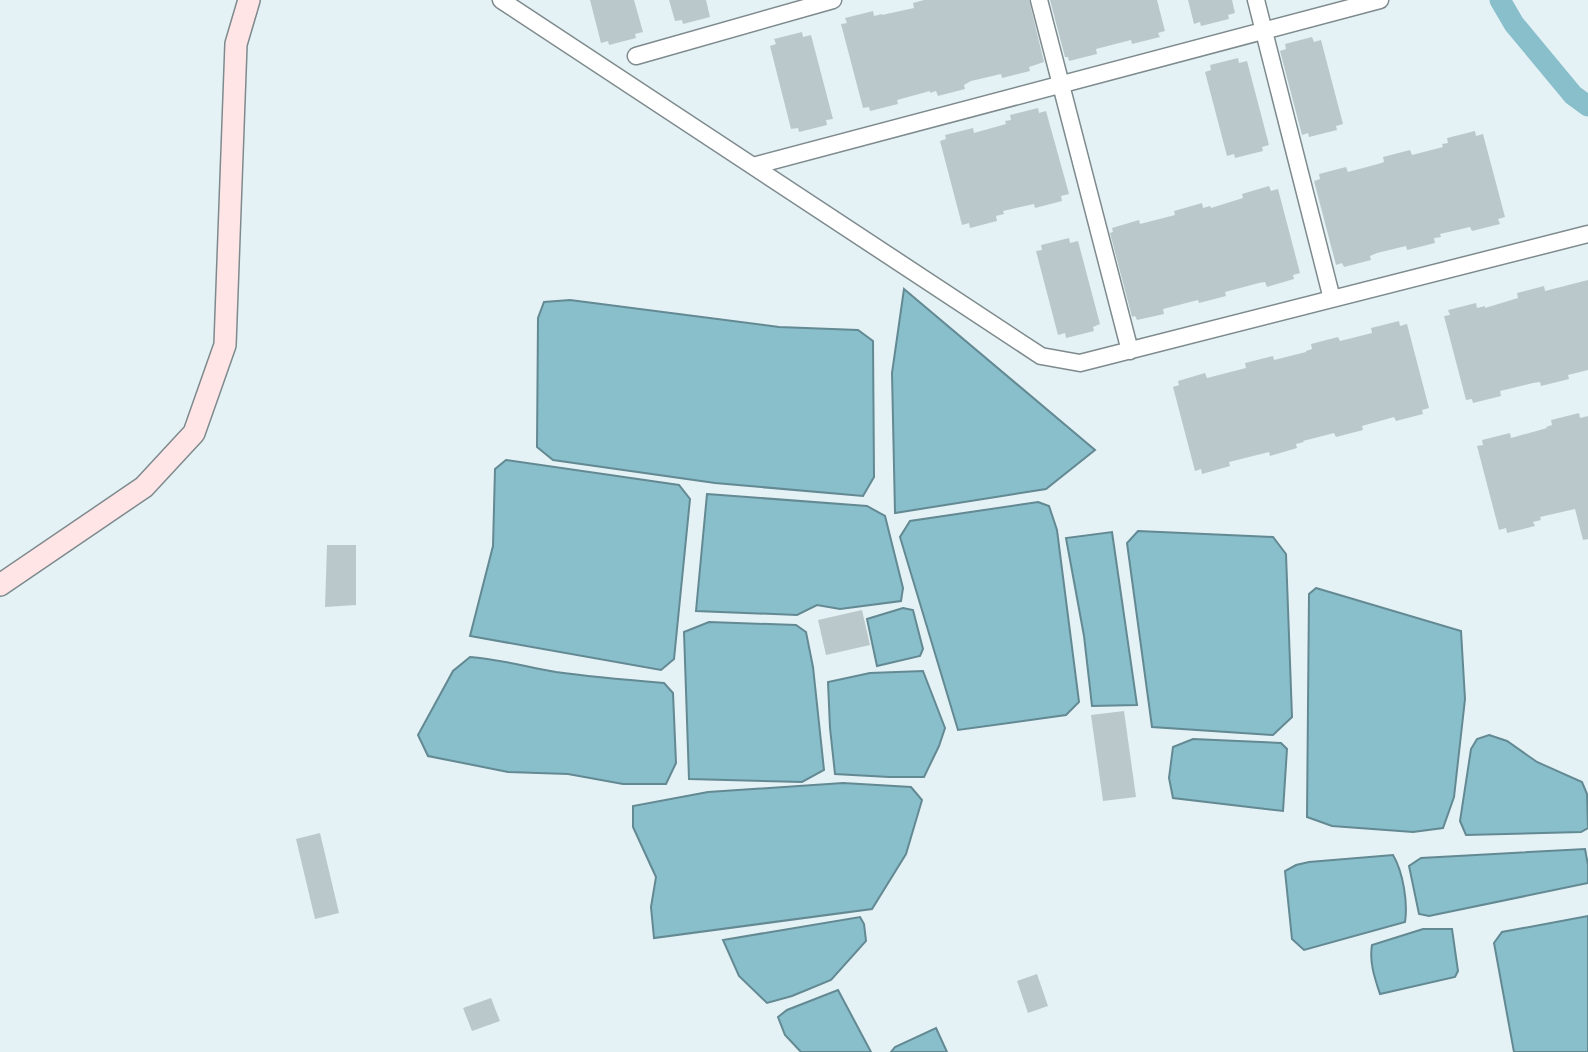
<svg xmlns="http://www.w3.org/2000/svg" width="1588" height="1052" viewBox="0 0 1588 1052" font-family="Karla,sans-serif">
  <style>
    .water { fill: #89becb; stroke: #638993; stroke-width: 2 }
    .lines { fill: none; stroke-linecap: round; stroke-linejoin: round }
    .canal { stroke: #89becb; stroke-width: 21 }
    .building { fill: #bbc8cb }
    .street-casing { stroke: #7e8a8d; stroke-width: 19 }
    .secondary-casing { stroke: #7e8a8d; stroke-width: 24 }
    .street { stroke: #fff; stroke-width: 16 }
    .secondary { stroke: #ffe5e6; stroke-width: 21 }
  </style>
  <rect width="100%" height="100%" fill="#e4f2f5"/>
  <path class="water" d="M 904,289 L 1095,450 L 1046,489 L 895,513 L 892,373 Z
    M 570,300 L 779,327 L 858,330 L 873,341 L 874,477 L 863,496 L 715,483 L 553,460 L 537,447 L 538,318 L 544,302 Z
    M 506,460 L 679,485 L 690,499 L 674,659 L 661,670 L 470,636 L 493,546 L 495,469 Z
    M 707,494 L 867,506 L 885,516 L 903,588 L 901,601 L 840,609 L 817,605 L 797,615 L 696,611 Z
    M 1038,502 L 1049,506 L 1057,530 L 1079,702 L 1066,715 L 958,730 L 900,537 L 910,521 Z
    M 1138,531 L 1273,537 L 1286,554 L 1292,717 L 1273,735 L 1152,727 L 1127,543 Z
    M 1112,532 L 1137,705 L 1092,706 L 1084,636 L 1066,538 Z
    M 1316,588 L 1461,631 L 1465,699 L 1454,797 L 1443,828 L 1413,832 L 1332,826 L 1307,817 L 1309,594 Z
    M 903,608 L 913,610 L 923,649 L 920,656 L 877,666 L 867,619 Z
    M 709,622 L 796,625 L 806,632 L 813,667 L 824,770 L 802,782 L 689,779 L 684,632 Z
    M 470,657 C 499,659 527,667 556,672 C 592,677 628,680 664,683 L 673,693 L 676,763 L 666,784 L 623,784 L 568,774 L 508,772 L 428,756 L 418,735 L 453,671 Z
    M 923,671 L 945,728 L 939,746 L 924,777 L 889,777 L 835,774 L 830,728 L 828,682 L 870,673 Z
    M 1489,735 L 1507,741 L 1537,762 L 1582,782 L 1587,794 L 1588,828 L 1581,832 L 1466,835 L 1460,821 L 1471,749 L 1477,739 Z
    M 1193,739 L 1281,743 L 1287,749 L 1283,811 L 1173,798 L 1169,778 L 1173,747 Z
    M 843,783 L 911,787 L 922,800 L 906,854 L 872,909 L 654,938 L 651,907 L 656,877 L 633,827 L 633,806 L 708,792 Z
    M 1585,849 L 1588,865 L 1588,883 L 1429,916 L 1419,914 L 1409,866 L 1421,858 Z
    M 1393,855 C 1403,872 1408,902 1405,922 L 1304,950 L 1292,939 L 1285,871 L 1296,865 L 1309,862 Z
    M 1588,916 L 1588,1052 L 1514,1052 L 1494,943 L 1502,932 Z
    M 860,917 L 864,924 L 866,941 L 831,980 L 792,996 L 767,1003 L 739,976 L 723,940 Z
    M 1423,929 L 1452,929 L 1458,971 L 1455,977 L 1380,994 C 1375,979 1369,962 1372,945 Z
    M 838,990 L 871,1052 L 801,1052 L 785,1035 L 778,1017 L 787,1010 Z
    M 936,1028 L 947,1052 L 891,1052 L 895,1047 Z"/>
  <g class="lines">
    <path class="canal" d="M 1500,0 L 1514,24 L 1573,95 L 1588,106"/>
  </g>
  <path class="building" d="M 590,0 L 634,0 L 643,32 L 635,34 L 636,38 L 609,45 L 608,41 L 601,43 Z
    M 669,0 L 706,0 L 710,17 L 683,24 L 682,20 L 675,21 Z
    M 924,0 L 1029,0 L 1044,62 L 1029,67 L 1030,71 L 1002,78 L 1001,74 L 971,81 L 964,85 L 965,89 L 938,96 L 936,91 L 930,93 L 930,91 L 897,100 L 898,104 L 870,111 L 869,107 L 863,108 L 841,24 L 847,23 L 845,18 L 873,11 L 874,16 L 882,14 L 882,15 L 914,8 L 913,3 Z
    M 1050,0 L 1157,0 L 1165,31 L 1158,33 L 1160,37 L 1132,44 L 1131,40 L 1096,49 L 1097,54 L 1069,61 L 1068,57 L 1065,57 Z
    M 1188,0 L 1232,0 L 1235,13 L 1228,15 L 1229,19 L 1201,26 L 1200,22 L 1194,24 Z
    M 802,32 L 803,37 L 811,35 L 833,119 L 826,120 L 827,125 L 799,132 L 798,128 L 791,129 L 770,46 L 776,44 L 774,39 Z
    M 1312,37 L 1314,42 L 1321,40 L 1343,124 L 1336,126 L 1337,130 L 1309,137 L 1308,133 L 1302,135 L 1280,51 L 1286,49 L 1285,44 Z
    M 1238,58 L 1239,63 L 1247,61 L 1269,145 L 1262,147 L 1263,151 L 1235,158 L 1234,154 L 1227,156 L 1205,72 L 1211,70 L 1210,65 Z
    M 1038,108 L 1039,113 L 1046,111 L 1069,194 L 1061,196 L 1062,201 L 1035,208 L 1034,204 L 1003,211 L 1004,214 L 996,216 L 997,221 L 970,228 L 969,223 L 962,225 L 940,141 L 946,139 L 945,135 L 973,128 L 974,133 L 1006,124 L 1005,121 L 1011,120 L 1010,115 Z
    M 1475,131 L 1476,136 L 1483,134 L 1505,217 L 1498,219 L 1500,224 L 1472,231 L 1470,227 L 1440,234 L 1441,237 L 1434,238 L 1435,243 L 1407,250 L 1406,246 L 1377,253 L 1370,256 L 1371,260 L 1344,267 L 1342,263 L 1336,265 L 1314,181 L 1320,179 L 1319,174 L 1346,167 L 1348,172 L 1378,164 L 1384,162 L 1383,157 L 1410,150 L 1412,155 L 1443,147 L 1442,144 L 1448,143 L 1447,138 Z
    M 1269,186 L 1271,191 L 1278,189 L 1300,273 L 1293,275 L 1294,279 L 1267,287 L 1265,282 L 1259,283 L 1225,292 L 1226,296 L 1199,303 L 1198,300 L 1163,309 L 1164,314 L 1137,320 L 1135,316 L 1132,317 L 1110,233 L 1113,232 L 1112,228 L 1139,220 L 1140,224 L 1175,215 L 1174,211 L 1202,203 L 1203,208 L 1210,206 L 1211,208 L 1243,198 L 1242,194 Z
    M 1069,238 L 1070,243 L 1078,241 L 1100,324 L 1093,327 L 1094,331 L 1066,338 L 1065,333 L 1058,335 L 1036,251 L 1042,250 L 1041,245 Z
    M 1588,280 L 1588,370 L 1568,375 L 1569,379 L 1541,386 L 1540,382 L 1533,383 L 1500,391 L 1501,396 L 1473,403 L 1472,399 L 1466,400 L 1444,316 L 1450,315 L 1448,310 L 1476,303 L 1477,308 L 1485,306 L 1485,308 L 1518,298 L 1517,293 L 1544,286 L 1545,291 Z
    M 1399,321 L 1400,326 L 1407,324 L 1429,408 L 1422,410 L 1423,414 L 1396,421 L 1394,417 L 1362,426 L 1363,430 L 1336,437 L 1334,433 L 1303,441 L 1304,442 L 1296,444 L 1297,448 L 1270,456 L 1269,452 L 1229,462 L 1230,466 L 1202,474 L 1201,469 L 1195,471 L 1173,387 L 1179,385 L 1178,381 L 1205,373 L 1207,378 L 1246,368 L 1245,363 L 1273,356 L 1274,360 L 1306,352 L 1306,351 L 1312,349 L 1311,344 L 1338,337 L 1340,341 L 1372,333 L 1371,328 Z
    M 1579,413 L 1580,418 L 1588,416 L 1588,539 L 1583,540 L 1575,509 L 1540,517 L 1541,520 L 1533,522 L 1535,526 L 1507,533 L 1506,528 L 1499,530 L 1477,446 L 1483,445 L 1482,440 L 1510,433 L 1511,438 L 1547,428 L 1546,427 L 1552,425 L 1551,420 Z
    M 327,545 L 356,545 L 356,605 L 325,607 Z
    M 862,610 L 870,645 L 826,655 L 818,620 Z
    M 1124,711 L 1136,797 L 1103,801 L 1091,715 Z
    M 320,833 L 339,913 L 315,919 L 296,839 Z
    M 1037,974 L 1048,1006 L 1028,1013 L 1017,981 Z
    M 491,998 L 500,1021 L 472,1031 L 463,1008 Z"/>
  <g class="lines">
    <g class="street-casing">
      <path id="street" d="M 501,0 L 1041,356 L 1080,363 L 1588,234
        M 1039,0 L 1130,351
        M 1256,0 L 1332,299
        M 636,56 L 833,0
        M 753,166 L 1380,0"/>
    </g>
    <g class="secondary-casing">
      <path id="secondary" d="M 0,585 L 144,487 L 194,433 L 225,345 L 236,44 L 249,0"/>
    </g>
    <use href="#street" class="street"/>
    <use href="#secondary" class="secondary"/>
  </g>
</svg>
